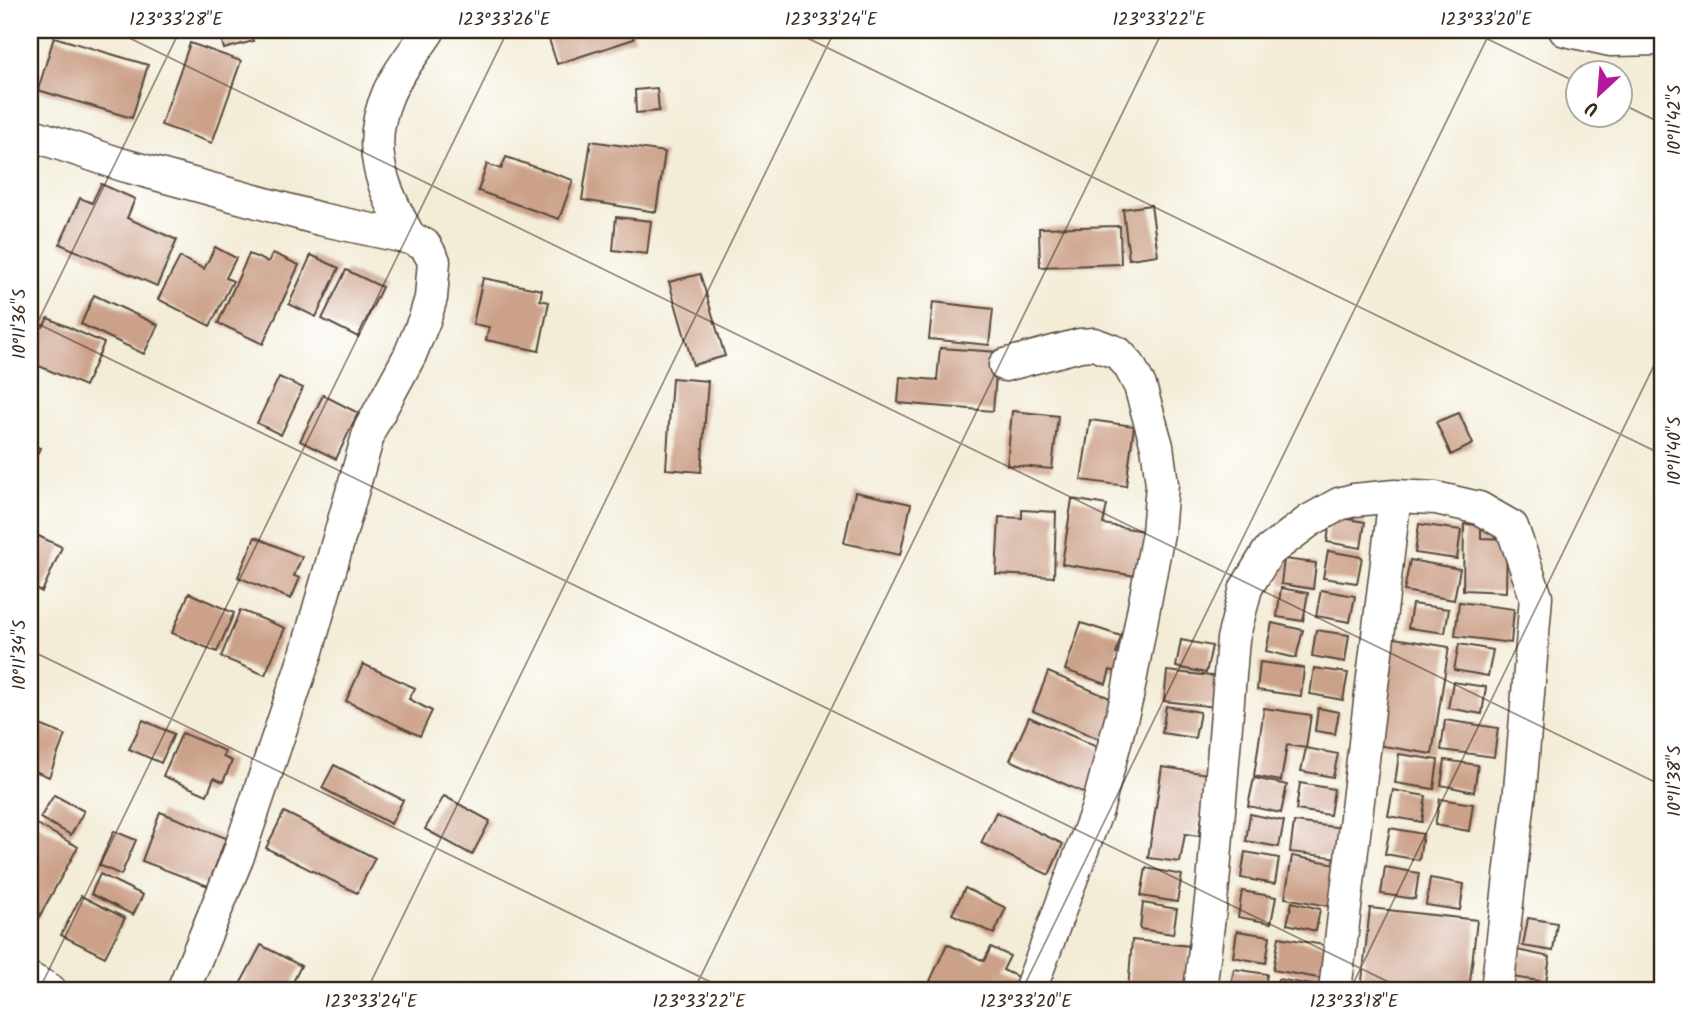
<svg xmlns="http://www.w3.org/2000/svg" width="1693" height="1020" viewBox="0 0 1693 1020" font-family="Kalam,sans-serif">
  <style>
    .building { fill: #cca189 }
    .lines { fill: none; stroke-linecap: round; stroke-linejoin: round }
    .street-casing { stroke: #57473a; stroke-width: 35 }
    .street { stroke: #fff; stroke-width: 32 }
    .ticks { fill: none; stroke: #3b2a1e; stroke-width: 2; stroke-opacity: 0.45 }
    .neatline { fill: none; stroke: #3b2a1e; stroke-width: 2.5 }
    .ticks-label { font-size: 18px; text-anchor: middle; fill: #3b2a1e }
  </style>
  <rect width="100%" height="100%" fill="#fff"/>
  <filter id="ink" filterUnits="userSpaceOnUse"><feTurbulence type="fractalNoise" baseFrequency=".0143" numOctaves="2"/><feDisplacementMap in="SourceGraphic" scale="14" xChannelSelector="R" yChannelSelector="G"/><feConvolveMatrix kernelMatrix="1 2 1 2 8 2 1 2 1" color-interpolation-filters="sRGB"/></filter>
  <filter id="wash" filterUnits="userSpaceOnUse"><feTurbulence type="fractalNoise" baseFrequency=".00686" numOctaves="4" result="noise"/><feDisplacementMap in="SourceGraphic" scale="28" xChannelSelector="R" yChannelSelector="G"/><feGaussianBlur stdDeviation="1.57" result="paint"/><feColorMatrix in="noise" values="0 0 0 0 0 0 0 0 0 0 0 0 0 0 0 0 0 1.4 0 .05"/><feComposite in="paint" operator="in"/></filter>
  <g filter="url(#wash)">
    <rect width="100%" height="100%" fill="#f3ecd7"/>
    <g id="blocks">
      <path class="building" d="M 219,30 L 250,30 L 253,41 L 224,49 Z
        M 546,30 L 632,30 L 634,39 L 557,64 Z
        M 54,37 L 148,65 L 132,118 L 38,90 Z
        M 190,43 L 241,61 L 212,143 L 161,125 Z
        M 657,88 L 659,111 L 636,113 L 635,90 Z
        M 591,141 L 665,152 L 656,212 L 582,200 Z
        M 506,157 L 573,180 L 559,219 L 478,191 L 487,164 L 501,169 Z
        M 101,184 L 135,199 L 127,218 L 177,240 L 157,286 L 60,244 L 80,198 L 92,203 Z
        M 1151,205 L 1158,255 L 1129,259 L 1123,209 Z
        M 616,217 L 651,221 L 647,254 L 613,250 Z
        M 1120,226 L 1121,264 L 1040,267 L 1039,228 Z
        M 215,247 L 236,258 L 226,278 L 233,281 L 210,326 L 158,299 L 180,257 L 204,269 Z
        M 273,253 L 299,265 L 263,344 L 218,323 L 249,254 L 268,262 Z
        M 311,255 L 339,268 L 316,317 L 289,304 Z
        M 346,270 L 382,287 L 358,337 L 322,319 Z
        M 700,274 L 725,356 L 693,365 L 669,282 Z
        M 483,278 L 542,290 L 540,300 L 549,302 L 539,351 L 486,340 L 489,327 L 473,324 Z
        M 94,295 L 158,325 L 144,354 L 81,324 Z
        M 933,302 L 993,309 L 989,345 L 929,339 Z
        M 48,318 L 104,343 L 85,386 L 30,362 L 30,331 L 34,323 L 43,327 Z
        M 940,348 L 998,352 L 993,411 L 898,403 L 900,377 L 937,380 Z
        M 279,377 L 303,388 L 281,435 L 257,423 Z
        M 672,378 L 708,381 L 701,472 L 666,469 Z
        M 323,395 L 358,413 L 336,459 L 300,441 Z
        M 1012,411 L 1058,416 L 1052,469 L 1007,465 Z
        M 1459,413 L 1473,444 L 1451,455 L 1436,422 Z
        M 1090,420 L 1134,426 L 1126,486 L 1081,480 Z
        M 30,444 L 40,448 L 30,470 Z
        M 855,492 L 911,504 L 900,555 L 844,543 Z
        M 1072,499 L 1107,505 L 1103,524 L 1155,533 L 1148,578 L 1062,564 Z
        M 1022,510 L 1056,512 L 1054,577 L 996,574 L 999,517 L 1022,518 Z
        M 1331,516 L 1365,522 L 1361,548 L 1327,542 Z
        M 1419,524 L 1461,530 L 1457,559 L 1415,553 Z
        M 1464,524 L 1481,525 L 1481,538 L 1507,539 L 1506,592 L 1463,590 Z
        M 30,532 L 62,547 L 42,592 L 30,586 Z
        M 255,537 L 302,557 L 294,576 L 300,578 L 291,599 L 238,577 Z
        M 1328,551 L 1362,557 L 1357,583 L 1323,578 Z
        M 1284,559 L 1316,563 L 1313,589 L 1281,584 Z
        M 1410,560 L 1460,569 L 1454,600 L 1404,591 Z
        M 1281,588 L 1308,593 L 1303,621 L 1277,617 Z
        M 1321,590 L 1355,596 L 1350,622 L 1316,616 Z
        M 189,593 L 234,613 L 217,652 L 172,633 Z
        M 1459,602 L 1514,609 L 1511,643 L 1455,636 Z
        M 1412,604 L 1449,609 L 1445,633 L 1408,628 Z
        M 240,610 L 285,628 L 265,675 L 221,657 Z
        M 1081,623 L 1121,636 L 1116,654 L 1124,657 L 1119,673 L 1110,670 L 1106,684 L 1065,670 Z
        M 1272,623 L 1303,630 L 1296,658 L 1266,651 Z
        M 1316,630 L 1349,635 L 1345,662 L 1312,656 Z
        M 1394,638 L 1449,647 L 1432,754 L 1377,745 Z
        M 1181,640 L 1212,646 L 1206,673 L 1176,667 Z
        M 1459,644 L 1493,650 L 1488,676 L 1454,670 Z
        M 1260,662 L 1304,668 L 1301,696 L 1257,690 Z
        M 363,664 L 415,688 L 409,699 L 432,711 L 420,736 L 346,701 Z
        M 1314,668 L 1348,673 L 1343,700 L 1310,694 Z
        M 1167,671 L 1219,677 L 1216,707 L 1164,701 Z
        M 1048,672 L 1122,703 L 1106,742 L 1033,711 Z
        M 1453,682 L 1486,687 L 1482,714 L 1448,708 Z
        M 1166,706 L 1200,712 L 1195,738 L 1162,733 Z
        M 1264,708 L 1311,715 L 1306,748 L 1338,754 L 1333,777 L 1301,771 L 1306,748 L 1287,745 L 1281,781 L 1254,776 Z
        M 1318,708 L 1339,712 L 1335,734 L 1315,731 Z
        M 1029,717 L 1106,751 L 1087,794 L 1010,760 Z
        M 143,720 L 174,734 L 161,763 L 129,749 Z
        M 1445,720 L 1498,728 L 1494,757 L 1441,750 Z
        M 30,721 L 65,735 L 49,777 L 30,769 Z
        M 182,733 L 225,751 L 223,757 L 232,761 L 223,782 L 214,778 L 207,795 L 163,776 Z
        M 1399,754 L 1438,760 L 1434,789 L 1395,783 Z
        M 1445,760 L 1478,765 L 1474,792 L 1441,785 Z
        M 334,765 L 403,800 L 391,824 L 322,788 Z
        M 1162,767 L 1208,774 L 1199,836 L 1185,834 L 1180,862 L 1148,858 Z
        M 1254,778 L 1287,785 L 1281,813 L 1248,806 Z
        M 1300,783 L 1334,789 L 1330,815 L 1296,810 Z
        M 1393,790 L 1426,796 L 1422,822 L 1388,816 Z
        M 54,795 L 84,811 L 71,835 L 40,818 Z
        M 444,796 L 490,821 L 472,855 L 425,829 Z
        M 1440,799 L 1473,804 L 1469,831 L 1435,825 Z
        M 160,812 L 226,838 L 208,886 L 142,861 Z
        M 284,812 L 375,858 L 357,893 L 266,848 Z
        M 996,812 L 1063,844 L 1049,875 L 981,843 Z
        M 1250,814 L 1284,821 L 1279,847 L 1246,841 Z
        M 33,822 L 78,847 L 38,919 L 30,914 L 30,828 Z
        M 1294,822 L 1351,829 L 1347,859 L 1290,852 Z
        M 1390,828 L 1423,834 L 1419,860 L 1385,854 Z
        M 114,831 L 136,840 L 121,875 L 99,865 Z
        M 1245,852 L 1279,858 L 1275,884 L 1241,878 Z
        M 1292,856 L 1342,865 L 1334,907 L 1285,898 Z
        M 1385,867 L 1419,873 L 1415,899 L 1381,894 Z
        M 1146,868 L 1182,875 L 1177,902 L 1141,896 Z
        M 100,874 L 143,895 L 133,915 L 91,894 Z
        M 1430,878 L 1464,884 L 1460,910 L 1426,905 Z
        M 965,888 L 1006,908 L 994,934 L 952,914 Z
        M 1242,891 L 1276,897 L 1271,923 L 1238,917 Z
        M 81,896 L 125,918 L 105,957 L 61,935 Z
        M 1292,902 L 1320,909 L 1316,931 L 1287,924 Z
        M 1143,903 L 1177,909 L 1173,934 L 1140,929 Z
        M 1370,908 L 1477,920 L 1469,990 L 1361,990 Z
        M 1528,918 L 1557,923 L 1553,951 L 1523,946 Z
        M 1237,931 L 1270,936 L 1266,963 L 1233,957 Z
        M 1279,937 L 1329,946 L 1324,979 L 1273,970 Z
        M 1132,940 L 1190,946 L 1185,990 L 1128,990 Z
        M 947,944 L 984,961 L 991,947 L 1010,956 L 1003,970 L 1027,981 L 1023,990 L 949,990 L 930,981 Z
        M 261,945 L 301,966 L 289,990 L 237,990 Z
        M 1517,950 L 1550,957 L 1546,982 L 1512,977 Z
        M 1234,969 L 1267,974 L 1265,990 L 1230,990 Z
        M 1278,979 L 1312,985 L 1311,990 L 1276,990 Z"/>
    </g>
  </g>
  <g filter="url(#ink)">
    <use href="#blocks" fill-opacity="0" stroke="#57473a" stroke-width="2"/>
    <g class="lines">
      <g class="street-casing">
        <path id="street" d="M 1565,30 L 1610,40 L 1663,39
          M 30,134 L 123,165 L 320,219 L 410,238 L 425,245 L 434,261 L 431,298 L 425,318 L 410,355 L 370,429 L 307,651 L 238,856 L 183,990
          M 410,238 C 383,189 364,149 388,94 C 397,72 416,51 429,30
          M 1005,365 L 1080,345 L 1094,344 L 1118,353 L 1129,365 L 1140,386 L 1157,446 L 1162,484 L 1158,533 L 1127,697 L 1097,810 L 1030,990
          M 30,979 L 50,990
          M 1200,990 L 1213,884 L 1233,639 L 1246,588 L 1268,552 L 1309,521 L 1339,504 L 1354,500 L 1395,496 L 1436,498 L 1479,508 L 1512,527 L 1536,597 L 1520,790 L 1497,990
          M 1335,990 L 1395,496"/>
      </g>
      <use href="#street" class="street"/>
    </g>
  </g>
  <path class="ticks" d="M 113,30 L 1663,786M 791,30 L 1663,455M 1469,30 L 1578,83M 1620,103 L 1663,124M 30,320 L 1405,990M 30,338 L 180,30M 30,650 L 727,990M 30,981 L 49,990M 39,990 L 508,30M 367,990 L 835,30M 694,990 L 1163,30M 1022,990 L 1491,30M 1350,990 L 1663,347"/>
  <rect width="1693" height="1020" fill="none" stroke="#fff" stroke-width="77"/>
  <g transform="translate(1599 94) rotate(206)"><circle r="33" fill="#ffffff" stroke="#b1aaa5" stroke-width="2"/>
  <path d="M0-5L12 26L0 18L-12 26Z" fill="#b5179e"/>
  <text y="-10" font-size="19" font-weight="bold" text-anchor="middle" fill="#3b2a1e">U</text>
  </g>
  <rect x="38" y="38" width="1616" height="944" class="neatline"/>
  <g class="ticks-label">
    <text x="176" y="25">123°33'28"E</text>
    <text x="504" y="25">123°33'26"E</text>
    <text x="831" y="25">123°33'24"E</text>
    <text x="1159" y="25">123°33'22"E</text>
    <text x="1486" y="25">123°33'20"E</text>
    <text transform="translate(1674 120) rotate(-90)" y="6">10°11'42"S</text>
    <text transform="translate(19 324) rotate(-90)" y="6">10°11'36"S</text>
    <text transform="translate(1674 451) rotate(-90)" y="6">10°11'40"S</text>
    <text transform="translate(19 655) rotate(-90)" y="6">10°11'34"S</text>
    <text transform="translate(1674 781) rotate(-90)" y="6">10°11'38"S</text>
    <text x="371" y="1007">123°33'24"E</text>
    <text x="699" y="1007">123°33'22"E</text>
    <text x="1026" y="1007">123°33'20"E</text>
    <text x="1354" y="1007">123°33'18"E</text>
  </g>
</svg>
